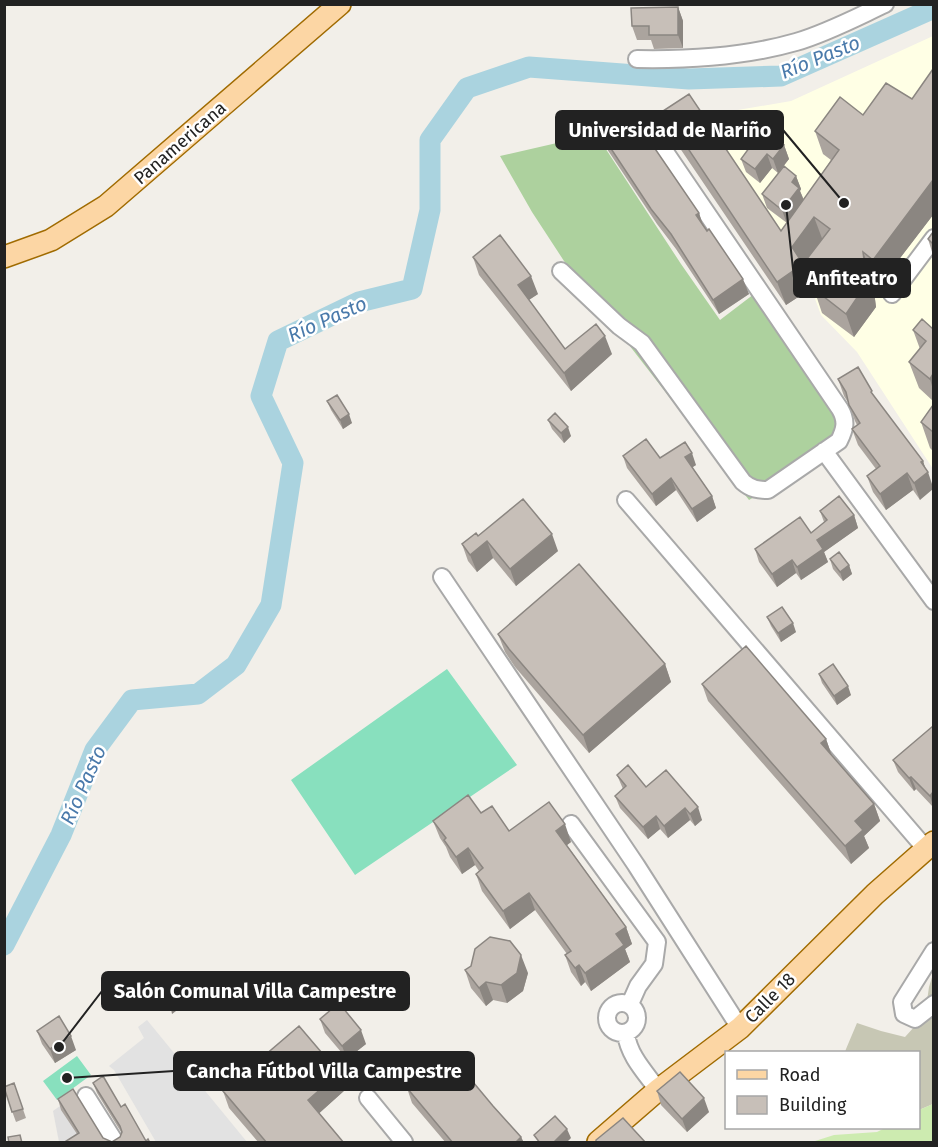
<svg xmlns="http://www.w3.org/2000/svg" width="938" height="1147" viewBox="0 0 938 1147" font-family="'Fira Sans',sans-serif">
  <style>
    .residential { fill: #e0dfdf }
    .education { fill: #ffffe5 }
    .construction { fill: #c7c7b4 }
    .grass { fill: #cdebb0 }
    .forest { fill: #add19e }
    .pitch { fill: #88e0be }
    .parking { fill: #e2e2e2 }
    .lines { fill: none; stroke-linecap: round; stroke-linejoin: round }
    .river { stroke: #aad3df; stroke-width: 21 }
    .minor-casing { stroke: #a9a9a9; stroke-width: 20 }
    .major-casing { stroke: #a06b00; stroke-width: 24 }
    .minor { stroke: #fff; stroke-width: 16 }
    .major { stroke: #fcd6a4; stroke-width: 21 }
    .wall { fill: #aba49e }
    .shaded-wall { fill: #8b8681 }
    .building { fill: #c7bfb8; stroke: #8b8681; stroke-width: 1.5; fill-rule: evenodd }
    .labels { text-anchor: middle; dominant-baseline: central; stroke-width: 5; stroke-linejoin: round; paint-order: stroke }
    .street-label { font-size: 18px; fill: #222; stroke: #fff }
    .water-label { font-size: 20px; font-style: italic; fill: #4a7aab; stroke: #fff }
    .leader { fill: none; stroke: #222; stroke-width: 2 }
    .callout-dot { fill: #222; stroke: #fff; stroke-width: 2 }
    .callout { fill: #222; stroke: #222; stroke-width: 2 }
    .callout-label { font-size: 20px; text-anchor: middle; font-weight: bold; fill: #fff }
  </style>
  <rect width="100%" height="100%" fill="#f2efe9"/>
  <path class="residential" d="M 81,1091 L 110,1142 L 59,1142 L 53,1111 Z"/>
  <path class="education" d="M 933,36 L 933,469 L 857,352 L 821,315 L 811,288 L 697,117 L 791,101 Z"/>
  <path class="construction" d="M 933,974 L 933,1104 L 919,1110 L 918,1052 L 845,1052 L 846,1049 L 857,1023 L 881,1031 L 905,1037 L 925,1015 L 929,987 Z"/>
  <path class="grass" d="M 933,1104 L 933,1142 L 812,1142 L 834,1135 L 877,1132 L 885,1128 L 918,1128 L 919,1110 Z"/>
  <path class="forest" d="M 596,134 L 681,264 L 720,320 L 758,291 L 842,427 L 827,454 L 749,500 L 564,261 L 532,212 L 500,156 Z"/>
  <path class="pitch" d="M 447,669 L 517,765 L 355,875 L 291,780 Z
    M 77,1056 L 91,1075 L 57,1100 L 43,1081 Z"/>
  <path class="parking" d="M 147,1020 L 247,1142 L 156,1142 L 114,1070 L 109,1066 L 144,1038 L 138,1027 Z"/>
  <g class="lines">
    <path class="river" d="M 4,945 L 61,835 L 95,750 L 132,700 L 198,694 L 236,665 L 271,605 L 293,463 L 261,396 L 278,341 L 359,302 L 412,289 L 430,210 L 430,140 L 467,88 L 529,67 L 689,79 L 781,76 L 934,8"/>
    <g class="minor-casing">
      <path id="minor" d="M 637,59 C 691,60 744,57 796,42 C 827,33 857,17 885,4
        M 561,271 L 619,326 L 642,343 L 743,482 C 751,489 758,490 768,490 L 839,441 C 845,429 847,421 840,409 L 657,140
        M 892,294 L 934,238
        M 824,451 L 934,601
        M 626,500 L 926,849
        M 442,577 L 636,865 L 740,1028
        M 571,824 L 657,942 L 654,964 L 638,986 L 630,1004
        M 934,951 L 902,1002 L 904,1014 L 915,1019 L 934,1004
        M607 1018a15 15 0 1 1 30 0a15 15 0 1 1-30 0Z
        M 626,1034 C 629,1056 645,1072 658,1090
        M 86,1096 L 115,1142
        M 368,1098 L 404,1142"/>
    </g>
    <g class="major-casing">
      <path id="major" d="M 4,257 L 51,240 L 106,206 L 340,4
        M 598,1142 L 658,1090 L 740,1028 L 875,894 L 934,842"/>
    </g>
    <use href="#minor" class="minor"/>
    <use href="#major" class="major"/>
  </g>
  <path class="wall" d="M 678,7 L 683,21 L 683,48 L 654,49 L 651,40 L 637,40 L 632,26 Z
    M 933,69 L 933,215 L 881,283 L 872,276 L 876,307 L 854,337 L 822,313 L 814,289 L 812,288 L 786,305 L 671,135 L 663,111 L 781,231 L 787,223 L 767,208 L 762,194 L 796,176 L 801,189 L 800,191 L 804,200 L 831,160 L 823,154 L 815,131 L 912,99 Z
    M 590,117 L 625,133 L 644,140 L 699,213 L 703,226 L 749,294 L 719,314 L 676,249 L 657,224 L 595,131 Z
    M 784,145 L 789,159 L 778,173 L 772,168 L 760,183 L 746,172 L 741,159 Z
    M 933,232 L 933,255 L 928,239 Z
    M 473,257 L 538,294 L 529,300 L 565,349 L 612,354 L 571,391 L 479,275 Z
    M 933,329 L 933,401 L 919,388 L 909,362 L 920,349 L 913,330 Z
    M 838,379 L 874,397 L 923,461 L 925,468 L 920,500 L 913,490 L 886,510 L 873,492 L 867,476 L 876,469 L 858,445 L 852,429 L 857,425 L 855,421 L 849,404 L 844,396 Z
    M 327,401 L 352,423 L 343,429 L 331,410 Z
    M 933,405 L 933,451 L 930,448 L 921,422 Z
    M 548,420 L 571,436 L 564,443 L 552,429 Z
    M 623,456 L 660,458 L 696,465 L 692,467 L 712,496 L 716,508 L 697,522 L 676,490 L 656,506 L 627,468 Z
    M 820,511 L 854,515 L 858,528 L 824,552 L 828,562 L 801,580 L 796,573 L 777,587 L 759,562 L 755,549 L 811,533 L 824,522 Z
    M 478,536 L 558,551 L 516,586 L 493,558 L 477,572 L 468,561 L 462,544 Z
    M 830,559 L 849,565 L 852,574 L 843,581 L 833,569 Z
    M 767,617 L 796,632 L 781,642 L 771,626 Z
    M 498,634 L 665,664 L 671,682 L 589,753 L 515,667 L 505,652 Z
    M 819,674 L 851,695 L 837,705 L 822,683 Z
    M 702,684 L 826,739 L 832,756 L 874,804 L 880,821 L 864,836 L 869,848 L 851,864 L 708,701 Z
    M 933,726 L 933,807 L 916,789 L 914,791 L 898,772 L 893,760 Z
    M 666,770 L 702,820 L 695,826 L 690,820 L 668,838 L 660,829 L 648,839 L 620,808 L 615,796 L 623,789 L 617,775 L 646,787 Z
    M 433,821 L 509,831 L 571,842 L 567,845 L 626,927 L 632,944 L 625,949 L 630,962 L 591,991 L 585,982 L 581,986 L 571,972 L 565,955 L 567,954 L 535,910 L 510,929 L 482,891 L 476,874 L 479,871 L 475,865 L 462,874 L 450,857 L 446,847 L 440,838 Z
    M 465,970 L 528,973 L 523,991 L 507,1003 L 493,1000 L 486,1006 L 471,988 Z
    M 320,1019 L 366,1044 L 347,1059 L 325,1033 Z
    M 37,1031 L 76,1050 L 55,1063 L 42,1044 Z
    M 435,1063 L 493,1106 L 521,1137 L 524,1143 L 446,1143 L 412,1103 L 407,1088 L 415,1081 L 410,1069 Z
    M 14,1083 L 26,1118 L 16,1122 L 4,1089 Z
    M 93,1083 L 121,1107 L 146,1141 L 150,1143 L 63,1143 L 77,1134 L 61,1110 L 58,1099 L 103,1138 L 112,1142 L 120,1137 L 121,1132 L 97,1093 Z
    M 345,1090 L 319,1113 L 344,1143 L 259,1143 L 229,1108 L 223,1091 Z
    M 657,1091 L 709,1112 L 687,1132 L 661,1105 Z"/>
  <path class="shaded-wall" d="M 678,7 L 683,21 L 683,48 L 678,35 Z
    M 784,145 L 789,159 L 778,173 L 773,159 Z
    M 767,154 L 772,168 L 760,183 L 755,169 Z
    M 796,176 L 801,189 L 800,191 L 804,201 L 787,224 L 782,210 L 792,182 Z
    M 933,180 L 933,215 L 881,283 L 873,260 Z
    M 699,213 L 704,228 L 696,215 Z
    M 814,217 L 823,241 L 803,264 L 812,288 L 786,305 L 777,282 L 792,247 Z
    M 863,252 L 872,276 L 876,307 L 854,337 L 846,314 Z
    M 531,276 L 538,294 L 524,303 L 518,285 Z
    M 743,279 L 749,294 L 719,314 L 713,300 Z
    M 605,336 L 612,354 L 571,391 L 564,373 Z
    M 933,374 L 933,390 L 930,379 Z
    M 349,414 L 352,423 L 343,429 L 340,420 Z
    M 568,427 L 571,436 L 564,443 L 561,433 Z
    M 692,453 L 696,465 L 690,469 L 685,457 Z
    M 923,461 L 927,473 L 928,472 L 933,487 L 933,489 L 920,500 L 914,483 L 921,462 Z
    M 907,473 L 913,490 L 886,510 L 880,494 Z
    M 671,478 L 676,490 L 656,506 L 652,494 Z
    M 712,496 L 716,508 L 697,522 L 692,509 Z
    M 854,515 L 858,528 L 824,552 L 828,562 L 801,580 L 797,567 L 817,540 Z
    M 552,534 L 558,551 L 516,586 L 510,569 Z
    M 487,541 L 493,558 L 477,572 L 470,555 Z
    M 792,560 L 796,573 L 777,587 L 772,574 Z
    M 849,565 L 852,574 L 843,581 L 840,572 Z
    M 793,623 L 796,632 L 781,642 L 778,633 Z
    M 665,664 L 671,682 L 589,753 L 583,735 Z
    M 848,686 L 851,695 L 837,705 L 834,696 Z
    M 826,739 L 832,756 L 821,743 Z
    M 911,777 L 916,789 L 914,791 L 909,778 Z
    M 933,792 L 933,806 L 930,796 Z
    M 874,804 L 880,821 L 864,836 L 869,848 L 851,864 L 845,846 L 855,821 Z
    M 698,807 L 702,820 L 695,826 L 690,814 Z
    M 685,808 L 690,820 L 668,838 L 664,826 Z
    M 656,816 L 660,829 L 648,839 L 643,827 Z
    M 565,824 L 571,842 L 563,848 L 556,831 Z
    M 468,848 L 475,865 L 462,874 L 456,857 Z
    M 529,893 L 535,910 L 510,929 L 503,911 Z
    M 626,927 L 632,944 L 625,949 L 630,962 L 591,991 L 585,973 L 616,934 Z
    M 521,955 L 528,973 L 523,991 L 507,1003 L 501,985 Z
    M 579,965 L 585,982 L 581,986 L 575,968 Z
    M 486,982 L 493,1000 L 486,1006 L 479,988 Z
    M 178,1004 L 180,1008 L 172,1014 L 171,1009 Z
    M 361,1030 L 366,1044 L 347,1059 L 342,1046 Z
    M 71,1036 L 76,1050 L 55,1063 L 50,1049 Z
    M 339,1073 L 345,1090 L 314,1118 L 308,1100 Z
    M 704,1098 L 709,1112 L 687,1132 L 682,1119 Z
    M 567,1129 L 571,1138 L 566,1143 L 553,1143 Z
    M 521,1137 L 524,1143 L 515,1143 Z"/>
  <path class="building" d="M 678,7 L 678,35 L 649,35 L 649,26 L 632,26 L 631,8 Z
    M 933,69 L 933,180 L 873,260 L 863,252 L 867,283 L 846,314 L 814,289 L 823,277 L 803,264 L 777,282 L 663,111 L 689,94 L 781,231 L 839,150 L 815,131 L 840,97 L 863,115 L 886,83 L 912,99 ZM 814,217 L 830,229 L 803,264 L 792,247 Z
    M 590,117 L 618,121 L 625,133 L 636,126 L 644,140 L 647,137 L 699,213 L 696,215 L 707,231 L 709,229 L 743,279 L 713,300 L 671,234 L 651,209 Z
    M 763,129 L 784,145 L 773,159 L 767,154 L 755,169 L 741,159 Z
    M 784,166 L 796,176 L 792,182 L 799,188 L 782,210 L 762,194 Z
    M 933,232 L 933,244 L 928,239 Z
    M 500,235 L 531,276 L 518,285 L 565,349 L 596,324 L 605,336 L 564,373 L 473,257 Z
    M 922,319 L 933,329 L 933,374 L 930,379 L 909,362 L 926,341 L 913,330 Z
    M 858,367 L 872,391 L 871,392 L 923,461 L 921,462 L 928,472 L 914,483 L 907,473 L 880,494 L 867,476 L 880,466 L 852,429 L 860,423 L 849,405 L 846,392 L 838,379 Z
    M 337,395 L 349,414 L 340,420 L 327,401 Z
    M 933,405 L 933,432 L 921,422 Z
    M 555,413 L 568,427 L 561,433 L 548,420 Z
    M 646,439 L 660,458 L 685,442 L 692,453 L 685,457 L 712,496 L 692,509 L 671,478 L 652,494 L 623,456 Z
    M 839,496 L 854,515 L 817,540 L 823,549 L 797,567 L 792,560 L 772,574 L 755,549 L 800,517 L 811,533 L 827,520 L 820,511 Z
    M 523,499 L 552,534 L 510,569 L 487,541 L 470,555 L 462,544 L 476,533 L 478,536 Z
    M 839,552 L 849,565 L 840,572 L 830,559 Z
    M 579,564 L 665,664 L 583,735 L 509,649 L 498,634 Z
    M 782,607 L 793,623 L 778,633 L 767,617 Z
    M 746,646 L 826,739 L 821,743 L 874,804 L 855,821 L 863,830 L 845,846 L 702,684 Z
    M 833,664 L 848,686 L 834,696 L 819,674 Z
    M 933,726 L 933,792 L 930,796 L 911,777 L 909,778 L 893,760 Z
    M 628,765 L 646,787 L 666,770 L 698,807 L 690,814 L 685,808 L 664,826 L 656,816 L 643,827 L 615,796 L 626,786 L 617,775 Z
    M 468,795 L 481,813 L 492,806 L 509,831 L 549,802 L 565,824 L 556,831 L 626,927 L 616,934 L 624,945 L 585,973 L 579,965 L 575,968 L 565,955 L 571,951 L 529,893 L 503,911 L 476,874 L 483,868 L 468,848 L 456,857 L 444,840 L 446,838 L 433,821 Z
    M 490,937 L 510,941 L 521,955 L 517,973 L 501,985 L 486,982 L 479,988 L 465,970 L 471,966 L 475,949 Z
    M 339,1003 L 361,1030 L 342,1046 L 320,1019 Z
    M 59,1016 L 71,1036 L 50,1049 L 37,1031 Z
    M 299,1026 L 339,1073 L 308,1100 L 344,1143 L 267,1143 L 223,1091 Z
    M 448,1052 L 493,1106 L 521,1137 L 515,1143 L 453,1143 L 407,1088 L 418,1078 L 410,1069 L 426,1054 L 435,1063 Z
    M 680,1072 L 704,1098 L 682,1119 L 657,1091 Z
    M 103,1076 L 121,1107 L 125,1104 L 146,1141 L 148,1139 L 150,1143 L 63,1143 L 79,1133 L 58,1099 L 73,1089 L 103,1138 L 112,1142 L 120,1137 L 122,1132 L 120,1126 L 93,1083 Z
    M 14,1083 L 23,1109 L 12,1112 L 4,1087 Z
    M 555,1116 L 567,1129 L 553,1143 L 540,1143 L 534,1135 Z
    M 623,1118 L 646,1143 L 596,1143 L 596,1140 Z
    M 20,1135 L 22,1143 L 9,1143 L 8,1137 Z"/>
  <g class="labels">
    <g class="street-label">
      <text transform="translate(180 143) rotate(-41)">Panamericana</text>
      <text transform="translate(770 998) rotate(-45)">Calle 18</text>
    </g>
    <g class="water-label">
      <text transform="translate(820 57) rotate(-22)">Río Pasto</text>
      <text transform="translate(327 319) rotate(-24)">Río Pasto</text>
      <text transform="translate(83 785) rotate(-66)">Río Pasto</text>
    </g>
  </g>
  <path class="leader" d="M844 203L783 130M786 205L794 278M59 1047L102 991M67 1078L174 1071"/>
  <g class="callout-dot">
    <circle cx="844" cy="203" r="6"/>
    <circle cx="786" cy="205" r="6"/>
    <circle cx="59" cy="1047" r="6"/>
    <circle cx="67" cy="1078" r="6"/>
  </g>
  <g class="callout">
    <rect x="556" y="111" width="227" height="38" rx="6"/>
    <rect x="794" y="259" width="116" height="38" rx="6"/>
    <rect x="102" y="972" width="307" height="38" rx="6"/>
    <rect x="174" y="1052" width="300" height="38" rx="6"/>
  </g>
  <g class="callout-label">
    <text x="670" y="137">Universidad de Nariño</text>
    <text x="852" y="285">Anfiteatro</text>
    <text x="255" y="998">Salón Comunal Villa Campestre</text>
    <text x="324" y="1078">Cancha Fútbol Villa Campestre</text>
  </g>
  <rect width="938" height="1147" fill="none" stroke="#222222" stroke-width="12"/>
  <rect x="725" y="1051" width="195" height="78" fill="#ffffff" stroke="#a7a7a7" stroke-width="1.5"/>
  <rect x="737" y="1070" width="30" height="9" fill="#fcd6a4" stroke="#a7a7a7" stroke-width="1.5"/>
  <text x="779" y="1081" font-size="18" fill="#222222">Road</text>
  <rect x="737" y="1096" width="30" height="18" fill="#c7bfb8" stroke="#a7a7a7" stroke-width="1.5"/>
  <text x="779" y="1111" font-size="18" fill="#222222">Building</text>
</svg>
